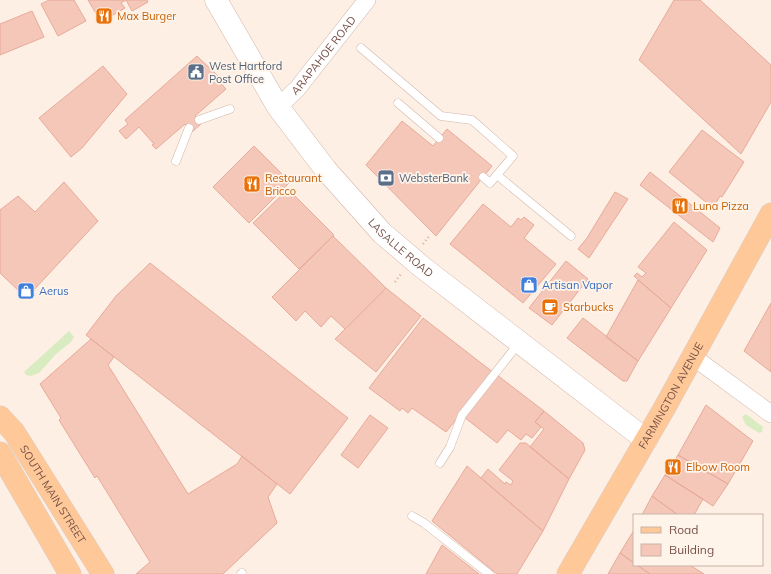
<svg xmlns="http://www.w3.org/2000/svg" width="771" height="574" viewBox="0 0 771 574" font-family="Mulish,sans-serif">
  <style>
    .green { fill: #d9ecc1 }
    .building { fill: #f4c7b9; stroke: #e8aa99 }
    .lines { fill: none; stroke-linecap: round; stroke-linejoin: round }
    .lane-casing { stroke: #d1b7ac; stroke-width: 9 }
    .street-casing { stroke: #d1b7ac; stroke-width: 18 }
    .secondary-casing { stroke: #d5b5a9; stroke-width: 23 }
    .primary-casing { stroke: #d9cecc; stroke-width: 23 }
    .path { stroke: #d9aa9c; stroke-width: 2.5; stroke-dasharray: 1 3; stroke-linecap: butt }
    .lane { stroke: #fff; stroke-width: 8 }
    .street { stroke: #fff; stroke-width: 17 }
    .secondary { stroke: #fff; stroke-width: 22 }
    .primary { stroke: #ffc898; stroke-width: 22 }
    .labels { text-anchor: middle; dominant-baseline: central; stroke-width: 3.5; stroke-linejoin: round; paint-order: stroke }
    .food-label { font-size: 11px; fill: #c56008; stroke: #fff4ea; text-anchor: start }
    .street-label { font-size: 11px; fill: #775148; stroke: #fff4ea }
    .service-label { font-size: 11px; fill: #4e5e75; stroke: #fff4ea; text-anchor: start }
    .shop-label { font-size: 11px; fill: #366cbe; stroke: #fff4ea; text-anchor: start }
  </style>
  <rect width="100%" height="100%" fill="#fdefe3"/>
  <path class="green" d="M 69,331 L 74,337 L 71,342 L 56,354 L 39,373 L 31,376 L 26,375 L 24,372 Z
    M 746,414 L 763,427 L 762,432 L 759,433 L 746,425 L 742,417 Z"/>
  <path class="building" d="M 49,0 L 74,0 L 86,21 L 58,36 L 41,4 Z
    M 88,0 L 147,0 L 148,2 L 132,11 L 126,0 L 121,3 L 125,8 L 101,22 Z
    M 674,0 L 700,0 L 771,65 L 771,102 L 741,154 L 639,60 Z
    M 32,11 L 44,37 L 0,55 L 0,24 Z
    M 197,56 L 218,76 L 219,79 L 218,80 L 226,89 L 195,116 L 202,123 L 192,132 L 185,124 L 156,149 L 152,145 L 154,144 L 139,127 L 126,139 L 119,131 L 128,124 L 125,120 Z
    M 103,66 L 127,94 L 82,148 L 71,157 L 39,118 Z
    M 402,121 L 433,146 L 447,129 L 492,166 L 436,236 L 366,165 Z
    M 702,130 L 744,162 L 722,197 L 720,196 L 713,208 L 669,172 Z
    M 254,146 L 290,182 L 249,223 L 213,187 Z
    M 650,172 L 720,228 L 713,242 L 640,185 Z
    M 64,182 L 98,221 L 31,293 L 22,294 L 0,273 L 0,210 L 18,196 L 35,212 Z
    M 288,189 L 334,235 L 299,269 L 253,223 Z
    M 615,192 L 628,199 L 589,258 L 578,249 L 587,238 Z
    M 483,204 L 511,227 L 518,218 L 521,220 L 524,217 L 534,225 L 524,238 L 556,264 L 523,303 L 450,244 Z
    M 674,222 L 707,250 L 671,308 L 634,276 L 637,273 L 642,277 L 646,273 L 638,267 Z
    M 333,236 L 386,288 L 345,329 L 331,316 L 321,327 L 305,311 L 296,321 L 272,297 Z
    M 566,261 L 588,279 L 552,325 L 529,308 Z
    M 150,263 L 348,418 L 290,494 L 86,335 L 116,296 Z
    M 638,280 L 671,308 L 638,361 L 606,337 Z
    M 386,288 L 421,316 L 376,372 L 335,339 Z
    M 771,303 L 771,372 L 744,351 Z
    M 423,318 L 494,373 L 446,432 L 412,408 L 408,413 L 402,408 L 400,411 L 369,388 Z
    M 583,318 L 638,361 L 627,381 L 623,381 L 567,338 Z
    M 91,339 L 114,357 L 108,365 L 188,494 L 237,464 L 242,456 L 277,484 L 268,497 L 277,523 L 223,574 L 136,574 L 150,562 L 97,476 L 95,478 L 59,420 L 61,418 L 40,384 Z
    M 497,375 L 544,411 L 535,422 L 541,427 L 532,438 L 526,434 L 521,440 L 508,430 L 497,443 L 464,417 Z
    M 706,405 L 753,441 L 728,484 L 678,455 Z
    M 544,411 L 583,443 L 585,450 L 569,479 L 530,447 L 544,429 L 535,422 Z
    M 370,415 L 388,428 L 358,468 L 341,455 Z
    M 520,443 L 526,443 L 569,479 L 543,531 L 481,478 L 488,469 L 505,484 L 506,482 L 511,485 L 513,481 L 499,470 Z
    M 678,455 L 728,484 L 713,506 L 665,475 Z
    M 467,466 L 543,531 L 517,574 L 497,574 L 432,521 Z
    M 665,475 L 703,499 L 694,515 L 678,515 L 652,496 Z
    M 652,496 L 678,515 L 642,515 Z
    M 634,530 L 634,563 L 620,553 Z
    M 442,545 L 479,574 L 426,574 Z
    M 620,553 L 634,563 L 634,565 L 637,565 L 650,574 L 608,574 Z
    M 637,565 L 690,565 L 704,574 L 650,574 Z"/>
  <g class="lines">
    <g class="lane-casing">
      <path id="lane" d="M 361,48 L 441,116 L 472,120 L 513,156 L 490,183 L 483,177
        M 398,103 L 439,138
        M 199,120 L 230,109
        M 176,161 L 189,128
        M 497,175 L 571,236
        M 440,463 L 450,447 L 462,415 L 519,343
        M 412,516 L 424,523 L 489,574
        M 241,574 L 242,573"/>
    </g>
    <g class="street-casing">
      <g id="street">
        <path id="s1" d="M 278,107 L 297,89 L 367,0"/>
        <path d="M 692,356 L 771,414"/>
      </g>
    </g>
    <g class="secondary-casing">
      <g id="secondary">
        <path id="s2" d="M 216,0 L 278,107 L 326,170 L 382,233 L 422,267 L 646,440"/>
      </g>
    </g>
    <g class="primary-casing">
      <g id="primary">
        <path id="s3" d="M 0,417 L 14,432 L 103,574"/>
        <path d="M 0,453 L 70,574"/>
        <path id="s4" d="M 568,574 L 665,407 L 771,214"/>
      </g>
    </g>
    <path class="path" d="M 423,244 L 430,235
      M 395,282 L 401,274"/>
    <use href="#lane" class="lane"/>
    <use href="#street" class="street"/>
    <use href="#secondary" class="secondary"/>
    <use href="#primary" class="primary"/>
  </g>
  <defs>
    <g id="restaurant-square" transform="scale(0.9)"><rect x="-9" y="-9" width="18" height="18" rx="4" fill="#e8710a" stroke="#fff4ea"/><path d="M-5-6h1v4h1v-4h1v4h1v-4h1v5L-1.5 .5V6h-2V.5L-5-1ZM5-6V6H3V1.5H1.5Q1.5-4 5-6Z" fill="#fff"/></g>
    <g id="civic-square" transform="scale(0.9)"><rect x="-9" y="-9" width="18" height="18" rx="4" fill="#5c6f8a" stroke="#fff4ea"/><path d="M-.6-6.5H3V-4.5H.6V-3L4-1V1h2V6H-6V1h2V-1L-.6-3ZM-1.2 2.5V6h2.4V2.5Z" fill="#fff"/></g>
    <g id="bank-square" transform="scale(0.9)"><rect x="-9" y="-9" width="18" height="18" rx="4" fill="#5c6f8a" stroke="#fff4ea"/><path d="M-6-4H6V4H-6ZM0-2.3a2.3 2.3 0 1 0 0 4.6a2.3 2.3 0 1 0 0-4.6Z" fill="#fff"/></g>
    <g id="shop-square" transform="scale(0.9)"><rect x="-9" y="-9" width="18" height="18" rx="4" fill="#3f7fe0" stroke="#fff4ea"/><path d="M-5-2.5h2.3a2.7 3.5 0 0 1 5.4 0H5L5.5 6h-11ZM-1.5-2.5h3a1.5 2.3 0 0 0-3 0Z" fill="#fff"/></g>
    <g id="cafe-square" transform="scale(0.9)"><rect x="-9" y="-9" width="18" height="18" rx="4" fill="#e8710a" stroke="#fff4ea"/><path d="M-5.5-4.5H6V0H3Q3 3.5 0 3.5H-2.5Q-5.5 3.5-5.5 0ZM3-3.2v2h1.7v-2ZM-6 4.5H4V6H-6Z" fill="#fff"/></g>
  </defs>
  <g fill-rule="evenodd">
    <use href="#restaurant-square" x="104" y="16"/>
    <use href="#civic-square" x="196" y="72"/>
    <use href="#bank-square" x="386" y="178"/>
    <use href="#restaurant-square" x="252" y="184"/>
    <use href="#restaurant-square" x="680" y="206"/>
    <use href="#shop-square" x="529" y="285"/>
    <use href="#shop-square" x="26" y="291"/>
    <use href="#cafe-square" x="550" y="307"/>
    <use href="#restaurant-square" x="673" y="467"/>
  </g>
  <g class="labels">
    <g class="food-label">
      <text x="117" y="16">Max Burger</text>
      <text x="265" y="178">Restaurant<tspan x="265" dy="13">Bricco</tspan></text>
      <text x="693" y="206">Luna Pizza</text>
      <text x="563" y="307">Starbucks</text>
      <text x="686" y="467">Elbow Room</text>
    </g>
    <g class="street-label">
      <text stroke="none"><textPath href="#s1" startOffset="69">ARAPAHOE ROAD</textPath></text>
      <text stroke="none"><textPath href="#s2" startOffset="311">LASALLE ROAD</textPath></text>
      <text stroke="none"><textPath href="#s4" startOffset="206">FARMINGTON AVENUE</textPath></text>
      <text stroke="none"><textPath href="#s3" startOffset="94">SOUTH MAIN STREET</textPath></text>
    </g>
    <g class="service-label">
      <text x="209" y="66">West Hartford<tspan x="209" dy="13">Post Office</tspan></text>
      <text x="399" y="178">WebsterBank</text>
    </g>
    <g class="shop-label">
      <text x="542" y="285">Artisan Vapor</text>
      <text x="39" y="291">Aerus</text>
    </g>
  </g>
  <rect x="633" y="514" width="130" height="52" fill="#fff4ea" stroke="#c9b3a9"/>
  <rect x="641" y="527" width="20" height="6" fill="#ffc898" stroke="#c9b3a9"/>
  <text x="669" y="534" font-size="12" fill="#775148">Road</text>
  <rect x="641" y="544" width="20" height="12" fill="#f4c7b9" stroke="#c9b3a9"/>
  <text x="669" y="554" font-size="12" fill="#775148">Building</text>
</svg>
